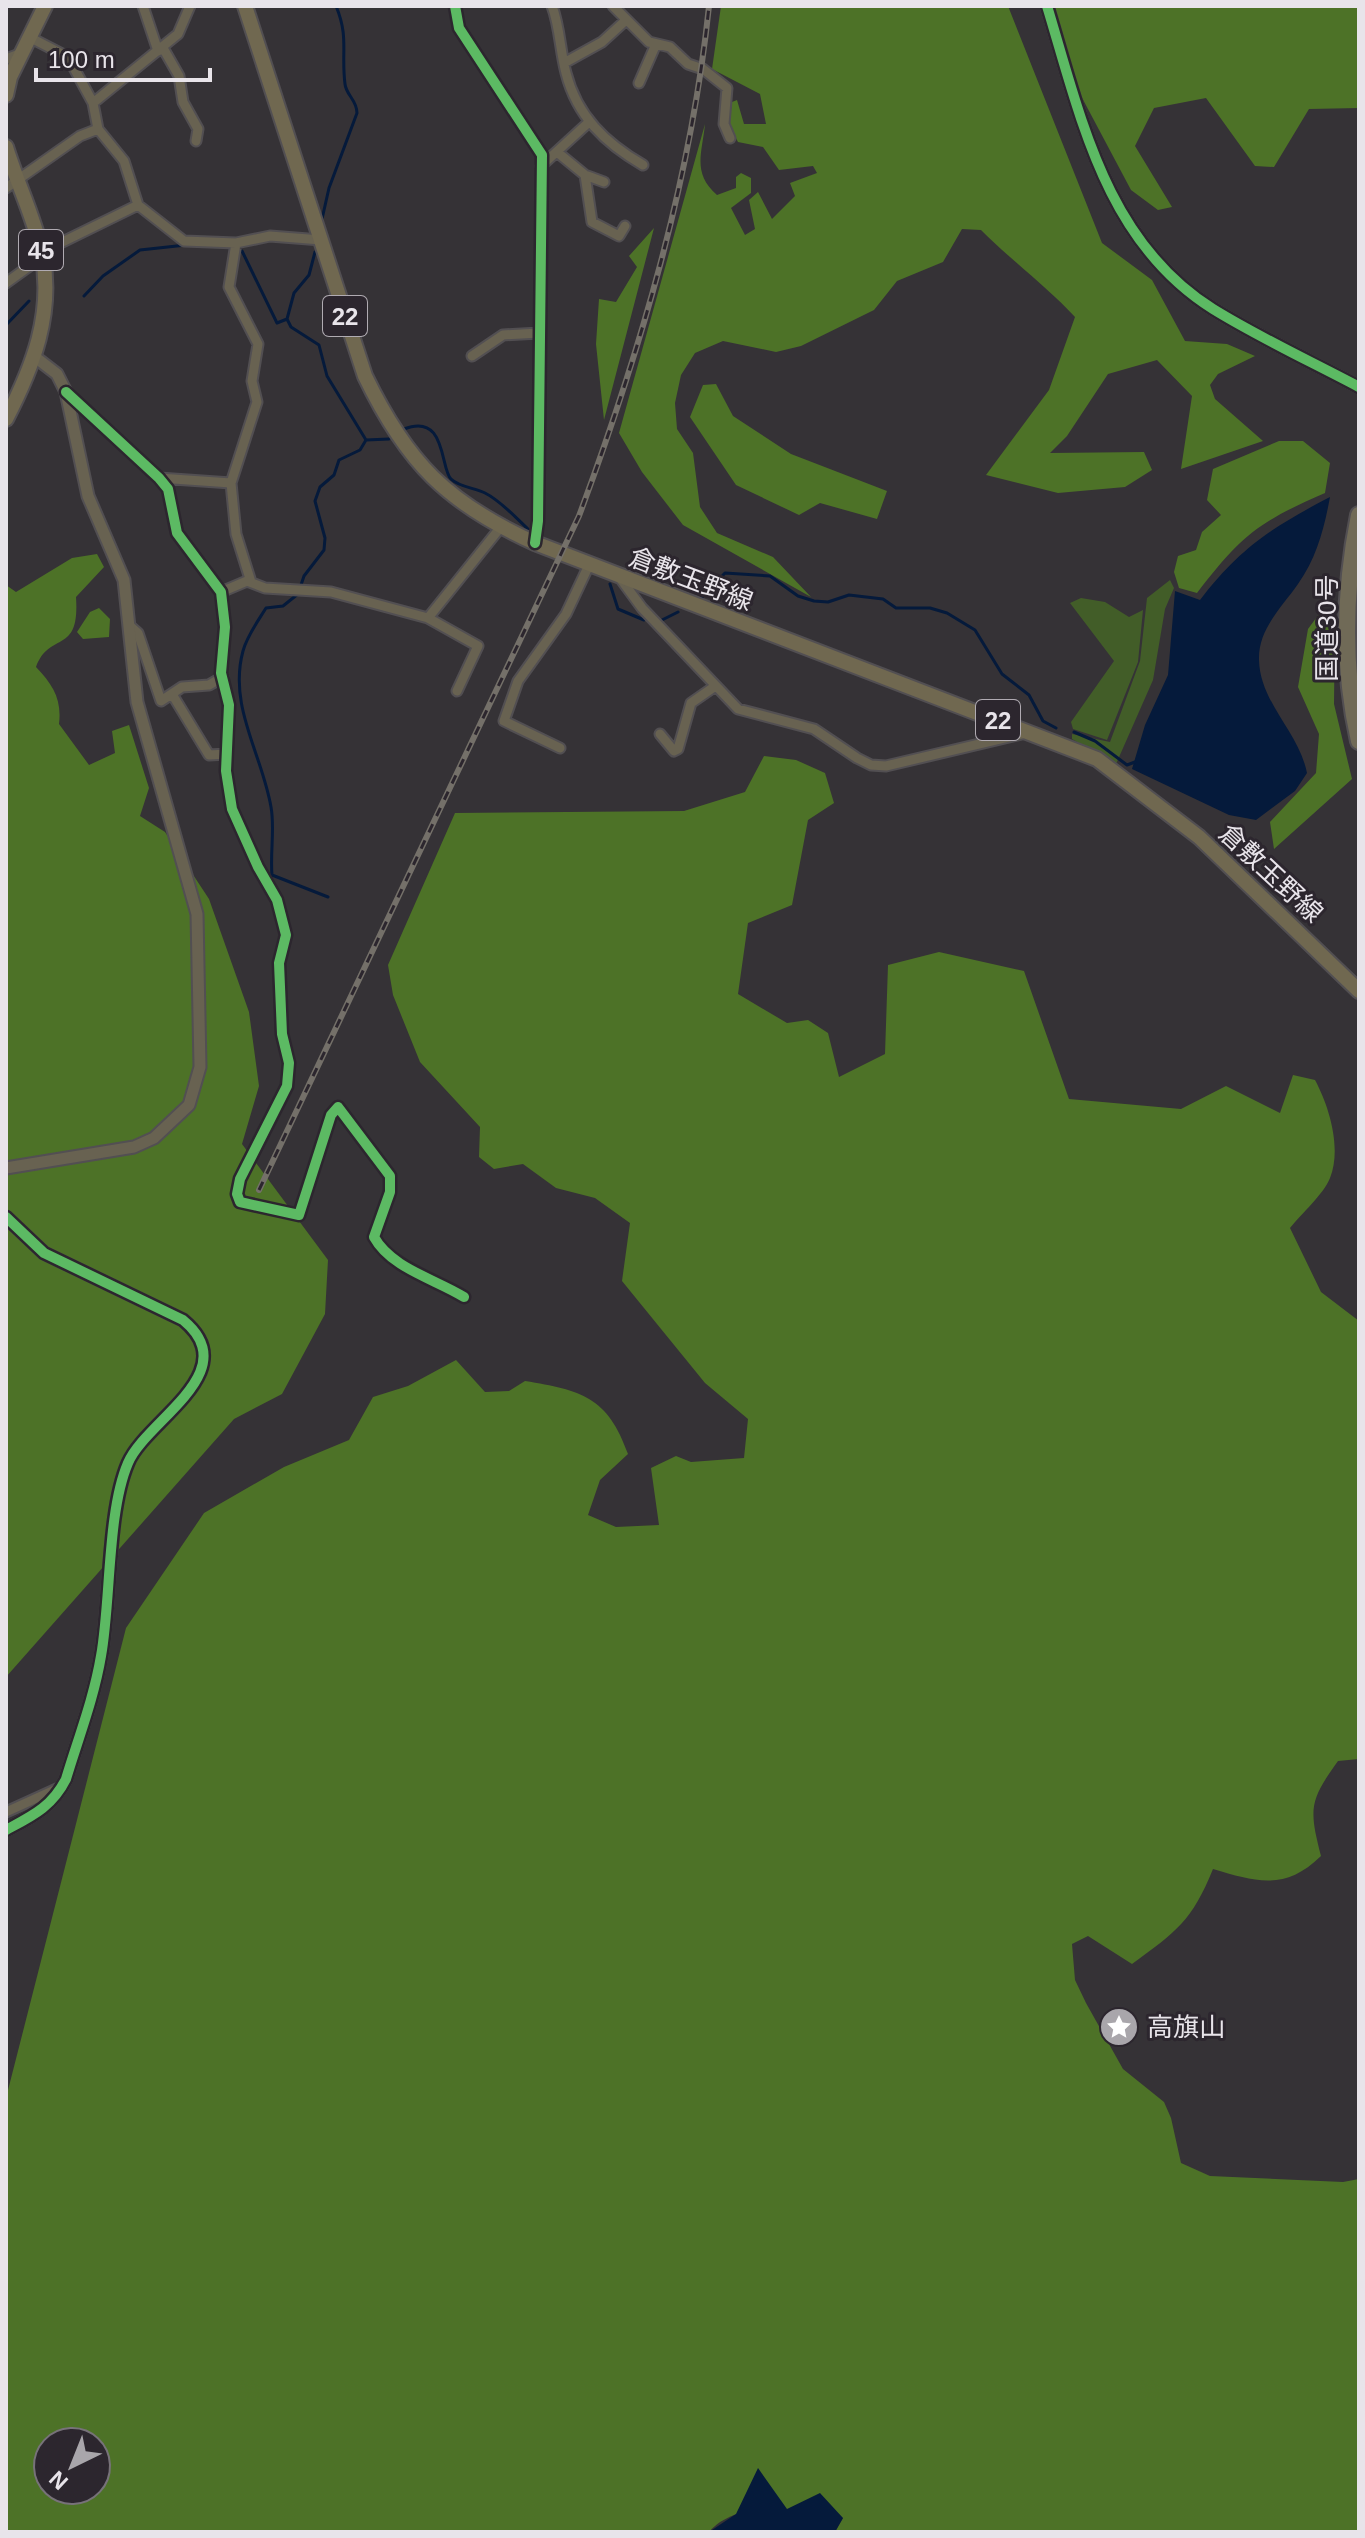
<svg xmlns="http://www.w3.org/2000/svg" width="1365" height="2538" viewBox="0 0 1365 2538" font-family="Helvetica,'Noto Sans JP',sans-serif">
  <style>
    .green { fill: #425d28 }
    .forest { fill: #4d7227; fill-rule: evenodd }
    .water { fill: #051a3b }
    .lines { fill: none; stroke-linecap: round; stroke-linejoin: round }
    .stream { stroke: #051a3b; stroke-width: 3 }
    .minor-casing { stroke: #524f52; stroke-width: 13 }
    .tertiary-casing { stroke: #524f52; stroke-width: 15 }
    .primary-casing { stroke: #524f52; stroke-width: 18 }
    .trunk-casing { stroke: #524f52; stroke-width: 20 }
    .minor { stroke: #686251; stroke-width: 9 }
    .tertiary { stroke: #686251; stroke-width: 11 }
    .primary { stroke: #706850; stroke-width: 14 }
    .trunk { stroke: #706a57; stroke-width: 16 }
    .rail-casing { stroke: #747069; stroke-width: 6 }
    .rail { stroke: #2c262e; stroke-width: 3; stroke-dasharray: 9; stroke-linecap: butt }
    .cycleway-casing { stroke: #2c262e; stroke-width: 15 }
    .cycleway { stroke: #5cba63; stroke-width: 10 }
    .labels { text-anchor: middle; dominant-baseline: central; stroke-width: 6; stroke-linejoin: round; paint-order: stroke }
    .shield { fill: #2c262e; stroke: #b0abb2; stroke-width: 2 }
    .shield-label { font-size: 24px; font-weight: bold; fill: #e8e4ea }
    .street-label { font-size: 26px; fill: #e8e4ea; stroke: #2c262e }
    .poi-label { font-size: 26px; fill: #e8e4ea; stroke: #2c262e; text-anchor: start }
  </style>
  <rect width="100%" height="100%" fill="#353236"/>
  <path class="green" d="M 1170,580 L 1174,588 L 1165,609 L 1153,680 L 1116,764 L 1072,739 L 1072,734 L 1110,742 L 1140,661 L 1147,598 Z
    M 1081,598 L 1105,602 L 1129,617 L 1143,610 L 1138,662 L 1107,740 L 1073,729 L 1071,722 L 1114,661 L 1070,603 Z"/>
  <path class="forest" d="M 721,6 L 1008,6 L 1102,243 L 1152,280 L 1185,341 L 1227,344 L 1255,356 L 1218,374 L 1210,385 L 1215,399 L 1263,441 L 1181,469 L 1192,396 L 1157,360 L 1108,374 L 1067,436 L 1050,453 L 1144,452 L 1152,470 L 1125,487 L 1058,493 L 986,475 L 1049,390 L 1075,317 C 1046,286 1012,261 981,230 L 962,229 L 943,262 L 897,281 L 874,310 L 801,346 L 776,352 L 723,341 L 695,353 L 681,375 L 675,403 L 677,429 L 693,453 L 700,507 L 717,533 L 773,557 L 811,597 L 683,525 L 642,472 L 619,433 L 705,124 C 702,154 692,173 717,195 L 736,188 L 736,177 L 741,173 L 751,178 L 751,193 L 731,208 L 745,235 L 755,229 L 749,200 L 758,192 L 772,219 L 795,196 L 790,183 L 817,173 L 813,166 L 779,170 L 763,147 L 738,142 L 729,125 L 732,102 L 737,100 L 744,124 L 766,124 L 760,94 L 712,69 Z
    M 1053,6 L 1359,6 L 1359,108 L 1309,109 L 1274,167 L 1255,166 L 1206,98 L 1154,108 L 1135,146 L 1172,207 L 1158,210 L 1131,190 L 1080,94 Z
    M 654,228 L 604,420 L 596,344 L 599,299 L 616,302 L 637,267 L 629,256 Z
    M 716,384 L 733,416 L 791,454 L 887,491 L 877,519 L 820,503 L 799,515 L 736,485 L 690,417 L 703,385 Z
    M 1279,441 L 1303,441 L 1330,463 L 1325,493 C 1258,522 1241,536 1197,593 L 1179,588 L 1174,572 L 1178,556 L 1196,550 L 1202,532 L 1221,515 L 1207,500 L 1213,469 Z
    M 97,554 L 104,567 L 76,597 C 80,656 50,630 36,667 C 53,685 62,699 59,724 L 89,765 L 115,753 L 112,731 L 129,725 L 149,788 L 140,816 L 165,832 L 209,899 L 249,1012 L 259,1086 L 242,1144 L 328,1260 L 325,1314 L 282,1394 L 234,1419 L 6,1677 L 6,585 L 16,592 L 72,558 Z
    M 99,608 L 110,619 L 109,637 L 83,639 L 77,632 L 90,612 Z
    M 1322,610 L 1335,613 L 1334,704 L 1352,779 L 1274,849 L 1270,822 L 1316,773 L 1319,734 L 1298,687 L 1308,629 Z
    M 764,756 L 796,760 L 825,773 L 834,803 L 808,820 L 792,905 L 748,923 L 738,994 L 787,1023 L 808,1020 L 828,1033 L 839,1077 L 885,1054 L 888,965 L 939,952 L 1024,971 L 1069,1099 L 1181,1109 L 1226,1086 L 1280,1113 L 1293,1075 L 1315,1080 C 1329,1106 1342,1148 1330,1178 C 1323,1195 1302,1213 1290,1228 L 1321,1292 L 1359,1321 L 1359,1759 L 1338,1761 C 1309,1801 1309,1809 1321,1856 C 1285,1891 1257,1882 1213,1869 C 1192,1921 1176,1932 1132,1964 L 1088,1936 L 1072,1944 L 1075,1980 L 1086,2003 L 1123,2069 L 1164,2102 L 1171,2118 L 1181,2163 L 1210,2176 L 1343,2182 L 1359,2179 L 1359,2532 L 835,2532 L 843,2518 C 803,2511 739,2497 709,2532 L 6,2532 L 6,2098 L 126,1628 L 204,1513 L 284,1467 L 349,1440 L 373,1397 L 408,1386 L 456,1360 L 485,1392 L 509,1391 L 525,1381 C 581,1390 608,1397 628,1454 L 600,1480 L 588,1515 L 616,1527 L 659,1525 L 651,1468 L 676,1456 L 691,1462 L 744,1458 L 748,1419 L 705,1383 L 622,1281 L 630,1223 L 595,1198 L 556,1188 L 523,1164 L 494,1169 L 479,1157 L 480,1127 L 420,1062 L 393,995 L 388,965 L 455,813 L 684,811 L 745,792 ZM 48,2442 L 96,2442 L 96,2490 L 48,2490 Z"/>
  <path class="water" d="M 1330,497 C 1324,529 1317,557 1298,584 C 1282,607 1258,629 1259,660 C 1260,703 1299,732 1307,773 L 1295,791 L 1256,820 L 1229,815 L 1132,769 L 1145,725 L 1168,675 L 1175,591 L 1200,600 C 1240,548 1271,528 1330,497 Z
    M 758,2468 L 787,2509 L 820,2493 L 843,2518 L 835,2532 L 709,2532 L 736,2514 Z"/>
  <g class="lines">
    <path class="stream" d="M 322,219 L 329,188 L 357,113 C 357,100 346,95 345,84 C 341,52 349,37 336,6
      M 242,251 L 277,323 L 287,319
      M 315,252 L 309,275 L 294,293 L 287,319 L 291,327 L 319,345 L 327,376 L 366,440 L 360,450 L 339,460 L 334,475 L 320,487 L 315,501 L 325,538 L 324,550 L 304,576 L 298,594 L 283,606 L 266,608 C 258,621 247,636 243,651 C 228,706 262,754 271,807 C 275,828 270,853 272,875 L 328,897
      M 84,296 L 103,276 L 140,250 L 186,245
      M 6,325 L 29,301
      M 404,429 C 447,412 440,469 451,479 C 459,487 475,488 485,493 C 501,501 515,517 528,529
      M 366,440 L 389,439
      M 610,584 L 618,609 L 644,620
      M 702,597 L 725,573 L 770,576 L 798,596 L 814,601 L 828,602 L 849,595 L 883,599 L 896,608 L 930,608 L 947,613 L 975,630 L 1002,674 L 1029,695 L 1043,721 L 1056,728
      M 662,620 L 678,612
      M 1074,732 L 1095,741 L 1127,765 L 1135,762"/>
    <g class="minor-casing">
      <path id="minor" d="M 143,6 L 158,51
        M 455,6 L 459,28 L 542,155 L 538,521 L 535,543
        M 552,6 C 560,27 560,51 566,73 C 577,116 605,143 643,165
        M 613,6 L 649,42 L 670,47 L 688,64 L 703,69 L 727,88 L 724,124 L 730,138
        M 29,37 L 68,57 L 93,103 L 98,129 L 124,161 L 138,205 L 184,241 L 236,243 L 270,236 L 321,240
        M 163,48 L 179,76 L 183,102 L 198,129 L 196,141
        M 6,59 L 22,53
        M 564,63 L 602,42 L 625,21
        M 639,83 L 656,44
        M 93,103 L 178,34 L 190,6
        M 557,152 L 585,175 L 604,182
        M 541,166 L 588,123
        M 585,175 L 592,222 L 619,236 L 625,226
        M 6,188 L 80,136 L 98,129
        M 236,243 L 229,287 L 258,344 L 252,381 L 257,402 L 231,483 L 236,534 L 251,582
        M 42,252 L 138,205
        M 6,283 L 42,257
        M 472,356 L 503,335 L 539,333
        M 66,392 L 159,478 L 168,489 L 177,533 L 221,592 L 225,627 L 221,673 L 229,705 L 226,771 L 232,809 L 258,867 L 277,900 L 286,935 L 279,963 L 282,1034 L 289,1063 L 287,1086 L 240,1179 L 237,1194 L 240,1202 L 299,1215 L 331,1115 L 338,1107 L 390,1176 L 390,1192 L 374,1237 C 391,1268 435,1279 464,1297
        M 159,478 L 231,483
        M 620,578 L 642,608 L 738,709 L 814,729 L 857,758 L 871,765 L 886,766 L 1026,733
        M 221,592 L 247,581 L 265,588 L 331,592 L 428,618 L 500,528
        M 428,618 L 478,646 L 457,691
        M 129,625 L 138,633 L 161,701 L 182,687 L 209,685 L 223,677
        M 172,694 L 209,755 L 227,754
        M 660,734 L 674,751 L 678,749 L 691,703 L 714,687
        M 560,748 L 504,721 L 518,681 L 566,614 L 589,565
        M 6,1812 L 61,1787"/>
    </g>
    <g class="tertiary-casing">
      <path id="tertiary" d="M 1047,6 C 1081,118 1106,242 1213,309 C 1260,338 1310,361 1359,387
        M 6,1168 L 134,1147 L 154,1138 L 189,1105 L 200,1067 L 197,914 L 137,702 L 124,580 L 88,496 L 66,392 L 57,374 L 35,357
        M 6,1217 L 44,1253 L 183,1320 C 246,1372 146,1420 128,1463 C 107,1512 111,1601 101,1656 C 94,1698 78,1739 66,1779 C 52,1807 32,1816 6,1830"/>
    </g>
    <g class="primary-casing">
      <path id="primary" d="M 245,6 L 365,376 C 407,463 447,503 535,543 L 1097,759 L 1199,837 L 1359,991
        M 6,95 L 10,77 L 45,6
        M 6,147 C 17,183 34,217 42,253 C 54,313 33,367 6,419"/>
    </g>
    <g class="trunk-casing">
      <path id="trunk" d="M 1359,515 C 1344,590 1342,666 1359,741"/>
    </g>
    <use href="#minor" class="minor"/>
    <use href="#tertiary" class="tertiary"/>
    <use href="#primary" class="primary"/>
    <use href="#trunk" class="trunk"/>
    <g class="rail-casing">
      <path id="rail" d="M 259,1190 L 579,516 C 640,352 691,180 709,6"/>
    </g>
    <use href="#rail" class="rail"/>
    <g class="cycleway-casing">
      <path id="cycleway" d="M 455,6 L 459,28 L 542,155 L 538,521 L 535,543
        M 1047,6 C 1081,118 1106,242 1213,309 C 1260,338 1310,361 1359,387
        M 66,392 L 159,478 L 168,489 L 177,533 L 221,592 L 225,627 L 221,673 L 229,705 L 226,771 L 232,809 L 258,867 L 277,900 L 286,935 L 279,963 L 282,1034 L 289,1063 L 287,1086 L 240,1179 L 237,1194 L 240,1202 L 299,1215 L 331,1115 L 338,1107 L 390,1176 L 390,1192 L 374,1237 C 391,1268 435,1279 464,1297
        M 6,1217 L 44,1253 L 183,1320 C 246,1372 146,1420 128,1463 C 107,1512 111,1601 101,1656 C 94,1698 78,1739 66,1779 C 52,1807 32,1816 6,1830"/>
    </g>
    <use href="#cycleway" class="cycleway"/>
  </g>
  <defs>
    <g id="sight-disc" transform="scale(2)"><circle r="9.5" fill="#a9a6ab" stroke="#2c262e"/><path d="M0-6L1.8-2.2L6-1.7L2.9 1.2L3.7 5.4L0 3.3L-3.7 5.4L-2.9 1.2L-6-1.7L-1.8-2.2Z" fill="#fff"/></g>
  </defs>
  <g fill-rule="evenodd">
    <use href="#sight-disc" x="1119" y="2027"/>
  </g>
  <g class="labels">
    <g class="shield">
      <rect x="19" y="230" width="44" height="40" rx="6"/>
      <rect x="323" y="296" width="44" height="40" rx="6"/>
      <rect x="976" y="700" width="44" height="40" rx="6"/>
    </g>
    <g class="shield-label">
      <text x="41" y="250">45</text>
      <text x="345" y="316">22</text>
      <text x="998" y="720">22</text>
    </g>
    <g class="street-label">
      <text transform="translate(691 579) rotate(21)">倉敷玉野線</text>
      <text transform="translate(1327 628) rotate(-90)">国道30号</text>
      <text transform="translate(1271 873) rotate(43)">倉敷玉野線</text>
    </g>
    <g class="poi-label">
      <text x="1147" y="2027">高旗山</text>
    </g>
  </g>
  <rect width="1365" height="2538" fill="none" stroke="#e8e4ea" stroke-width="16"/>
  <g transform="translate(72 2466) rotate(223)"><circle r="38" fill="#2c262e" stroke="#777279" stroke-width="2"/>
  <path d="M0-6L14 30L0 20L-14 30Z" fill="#a9a6ab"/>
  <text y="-12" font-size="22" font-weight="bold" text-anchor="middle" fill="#e8e4ea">N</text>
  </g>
  <path d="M36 68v12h174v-12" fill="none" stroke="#e8e4ea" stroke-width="4"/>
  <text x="48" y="68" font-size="24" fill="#e8e4ea" stroke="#2c262e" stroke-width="6" paint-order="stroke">100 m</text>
</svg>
